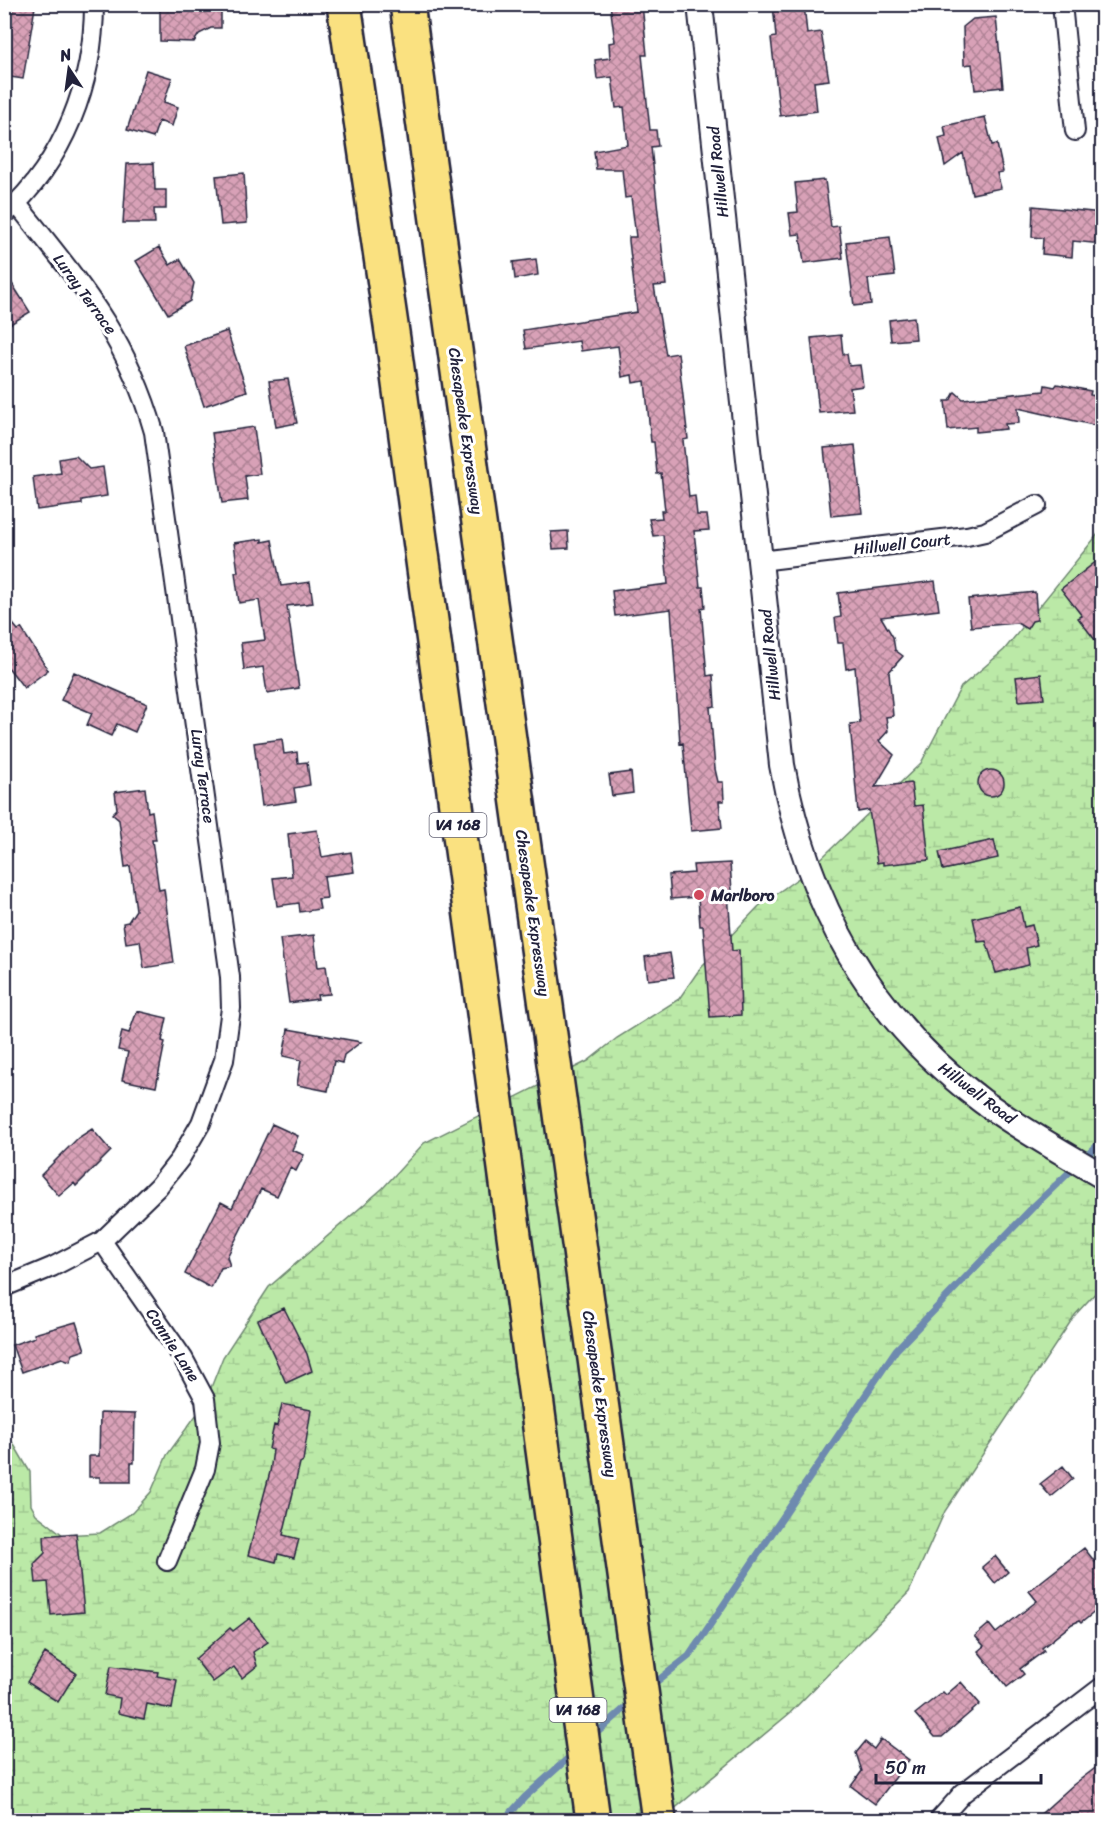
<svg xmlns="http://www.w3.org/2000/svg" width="1107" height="1825" viewBox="0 0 1107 1825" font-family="Sriracha,sans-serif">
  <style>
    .wetland { fill: url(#wetland-marsh); stroke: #6e8671; stroke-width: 1.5 }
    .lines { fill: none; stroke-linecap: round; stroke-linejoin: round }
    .stream { stroke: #6e8aaf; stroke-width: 7 }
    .building { fill: url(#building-cross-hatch); stroke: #22223b; stroke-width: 1.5 }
    .minor-casing { stroke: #22223b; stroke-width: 22 }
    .tertiary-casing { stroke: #22223b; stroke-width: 28 }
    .motorway-casing { stroke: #22223b; stroke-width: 38 }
    .minor { stroke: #fff; stroke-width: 18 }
    .tertiary { stroke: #fff; stroke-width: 24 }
    .motorway { stroke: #fae180; stroke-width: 33 }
    .poi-dot { fill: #d1495b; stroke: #fff; stroke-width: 2 }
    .labels { text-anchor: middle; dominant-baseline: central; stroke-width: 6; stroke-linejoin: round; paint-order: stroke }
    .shield { fill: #fff; stroke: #646476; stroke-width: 1.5 }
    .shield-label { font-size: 15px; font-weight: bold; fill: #22223b }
    .street-label { font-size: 16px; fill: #22223b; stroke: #fff }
    .poi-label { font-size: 16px; font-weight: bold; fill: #22223b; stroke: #fff; text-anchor: start }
  </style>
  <defs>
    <pattern id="wetland-marsh" width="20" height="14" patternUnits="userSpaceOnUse" patternTransform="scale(1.5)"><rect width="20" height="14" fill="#bbe9a7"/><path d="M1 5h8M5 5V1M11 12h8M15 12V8" fill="none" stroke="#a0c891"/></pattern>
    <pattern id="building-cross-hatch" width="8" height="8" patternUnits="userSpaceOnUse" patternTransform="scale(1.5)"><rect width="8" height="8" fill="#d8a1b7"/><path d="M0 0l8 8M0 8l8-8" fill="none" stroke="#af8396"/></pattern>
  </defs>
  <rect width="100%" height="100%" fill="#fff"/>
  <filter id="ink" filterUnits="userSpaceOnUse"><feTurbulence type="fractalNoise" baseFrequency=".0167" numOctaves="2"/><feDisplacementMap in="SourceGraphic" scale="12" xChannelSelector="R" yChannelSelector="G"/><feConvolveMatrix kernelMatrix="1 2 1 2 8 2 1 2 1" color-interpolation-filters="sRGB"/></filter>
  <g filter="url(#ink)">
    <path class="wetland" d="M 1102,529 L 1102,1286 L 1075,1315 L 945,1511 L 909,1592 L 790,1713 L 661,1820 L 5,1820 L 4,1442 L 13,1443 L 30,1472 L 31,1505 L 36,1514 L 63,1535 L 100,1533 L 132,1513 L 151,1492 L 167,1455 L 205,1403 L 223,1357 L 269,1287 L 383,1188 L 424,1143 L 588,1061 L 617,1038 L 679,999 L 701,967 L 759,906 L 807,872 L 921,763 L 961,687 L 1004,650 Z"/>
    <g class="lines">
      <path class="stream" d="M 651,1686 L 689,1656 L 896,1350 L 1035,1205 L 1102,1141
        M 592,1737 L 633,1701
        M 504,1820 L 525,1797 L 575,1752"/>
    </g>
    <path class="building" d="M 4,4 L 35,7 L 23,79 L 4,76 Z
      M 160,4 L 221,4 L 221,28 L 211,28 L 199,34 L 194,42 L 160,41 Z
      M 610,4 L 642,4 L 647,55 L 642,55 L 650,130 L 656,130 L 658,146 L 651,147 L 666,285 L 654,286 L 666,355 L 678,353 L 688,439 L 683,440 L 689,497 L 695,496 L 697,515 L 707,515 L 709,530 L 694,531 L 700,587 L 703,587 L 705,607 L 701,608 L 707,676 L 713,675 L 715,706 L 710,707 L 715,769 L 718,782 L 723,782 L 724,801 L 719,801 L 722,828 L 691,831 L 683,743 L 680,744 L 671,609 L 615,616 L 612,591 L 668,584 L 663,535 L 653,536 L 649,519 L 662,518 L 661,511 L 665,511 L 661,473 L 657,474 L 654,442 L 651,442 L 645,381 L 633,383 L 632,375 L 622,377 L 618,346 L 581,351 L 579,341 L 526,349 L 523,330 L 637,312 L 629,241 L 629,237 L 636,237 L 631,197 L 625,198 L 622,169 L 596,169 L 594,151 L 628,145 L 624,107 L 616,108 L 612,77 L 597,79 L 595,60 L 610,58 L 609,43 L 615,42 Z
      M 773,4 L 804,4 L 807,34 L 821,32 L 829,80 L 814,82 L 817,111 L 780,116 L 771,38 L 776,37 Z
      M 996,17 L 1003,87 L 975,90 L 972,64 L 964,65 L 963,27 L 973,19 Z
      M 146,70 L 172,78 L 164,102 L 178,107 L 172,126 L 159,121 L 153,138 L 127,130 Z
      M 985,117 L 992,145 L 997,144 L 1003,172 L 997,173 L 1001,188 L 972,194 L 963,153 L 945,166 L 939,138 L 946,136 L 944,126 Z
      M 154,163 L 155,190 L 166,190 L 166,209 L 154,209 L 155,223 L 123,223 L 127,164 Z
      M 244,173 L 247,223 L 221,225 L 216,176 Z
      M 825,180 L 831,227 L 839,226 L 843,258 L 804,263 L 800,234 L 792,235 L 789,213 L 798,212 L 795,183 Z
      M 1033,206 L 1102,213 L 1102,244 L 1073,241 L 1072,257 L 1042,254 L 1043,238 L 1032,237 Z
      M 890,237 L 895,276 L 868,279 L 871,304 L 854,306 L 846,242 Z
      M 159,247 L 170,265 L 180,259 L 194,283 L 190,301 L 168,314 L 136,261 Z
      M 536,259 L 538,275 L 515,279 L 513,262 Z
      M 4,271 L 30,312 L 4,328 Z
      M 914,317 L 916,339 L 891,341 L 889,320 Z
      M 227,331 L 247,391 L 204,406 L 184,346 Z
      M 841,335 L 843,354 L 847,354 L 849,366 L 860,365 L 863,386 L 850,388 L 853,410 L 819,413 L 811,338 Z
      M 288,379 L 297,423 L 276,427 L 269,381 Z
      M 1057,384 L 1091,391 L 1090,395 L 1102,397 L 1102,427 L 1018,408 L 1019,423 L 1005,424 L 1006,429 L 976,432 L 976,427 L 948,430 L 945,401 L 950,401 L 955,392 L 963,399 L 1044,391 L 1045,385 L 1055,387 Z
      M 254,427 L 260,474 L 245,476 L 248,500 L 222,503 L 212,433 Z
      M 855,445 L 862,513 L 831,516 L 824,448 Z
      M 76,456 L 89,469 L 103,467 L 107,496 L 82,500 L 82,504 L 37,510 L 33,477 L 61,473 L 59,459 Z
      M 568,531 L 569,548 L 553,549 L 551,532 Z
      M 262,539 L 262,542 L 272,540 L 281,586 L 310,582 L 313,603 L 287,606 L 299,688 L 267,693 L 263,667 L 244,670 L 241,643 L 265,640 L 259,600 L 239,603 L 235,572 L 238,572 L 234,543 Z
      M 1102,557 L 1102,649 L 1078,618 L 1082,616 L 1061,589 Z
      M 935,581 L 939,610 L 881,617 L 893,637 L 895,650 L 903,656 L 889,672 L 893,716 L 886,717 L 888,731 L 879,741 L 894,755 L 875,787 L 911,783 L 914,806 L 923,805 L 929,860 L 883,865 L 883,862 L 877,863 L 869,810 L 858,812 L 850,724 L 860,723 L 855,667 L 846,669 L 843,643 L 838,643 L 835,618 L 841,617 L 838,593 Z
      M 1035,592 L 1037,620 L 1032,621 L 1027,629 L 1017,623 L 971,627 L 968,599 Z
      M 4,613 L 18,630 L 21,628 L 48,670 L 24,688 L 4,662 Z
      M 74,672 L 147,704 L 135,732 L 117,724 L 111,736 L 87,725 L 92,713 L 61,700 Z
      M 1041,674 L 1044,699 L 1019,701 L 1016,677 Z
      M 282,739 L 284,754 L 297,752 L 298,763 L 307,762 L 310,785 L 294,788 L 296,801 L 262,806 L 254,743 Z
      M978 783a13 13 0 1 1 26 0a13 13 0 1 1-26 0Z
      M 631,772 L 633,793 L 612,796 L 609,775 Z
      M 145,788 L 148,812 L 152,811 L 156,840 L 152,840 L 159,890 L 164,889 L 174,963 L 144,968 L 140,941 L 126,943 L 123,923 L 128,922 L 136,910 L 130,866 L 125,867 L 119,820 L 112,814 L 117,809 L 115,792 Z
      M 317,830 L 322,857 L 351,852 L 354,872 L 324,876 L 327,898 L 318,899 L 320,909 L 300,912 L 299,903 L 277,906 L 273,878 L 292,876 L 288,834 Z
      M 994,840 L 998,858 L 943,870 L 939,852 Z
      M 730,863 L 732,891 L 728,892 L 732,951 L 739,950 L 741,1015 L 710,1017 L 703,926 L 700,926 L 698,897 L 671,899 L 669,875 L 694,873 L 693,865 Z
      M 1020,907 L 1024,927 L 1032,925 L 1037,945 L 1026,948 L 1029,965 L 996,973 L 986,941 L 978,942 L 973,918 Z
      M 314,935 L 318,967 L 326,966 L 330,994 L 317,995 L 318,999 L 289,1003 L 280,939 Z
      M 670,953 L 674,977 L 648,980 L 645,957 Z
      M 137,1011 L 167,1018 L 162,1041 L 165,1042 L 156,1087 L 122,1080 L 128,1052 L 118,1050 L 122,1031 L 129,1033 Z
      M 288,1029 L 361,1042 L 344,1055 L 342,1063 L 334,1061 L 328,1091 L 297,1085 L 301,1060 L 283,1056 Z
      M 272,1124 L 298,1136 L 292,1150 L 304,1155 L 296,1171 L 290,1168 L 277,1196 L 261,1189 L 227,1257 L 230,1266 L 221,1268 L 211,1288 L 185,1274 L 221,1202 L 232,1208 Z
      M 92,1129 L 111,1151 L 76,1186 L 74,1183 L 59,1196 L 41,1175 L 78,1138 Z
      M 284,1308 L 307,1354 L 312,1371 L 286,1383 L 258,1320 Z
      M 76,1322 L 85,1350 L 73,1354 L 70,1361 L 62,1358 L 22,1372 L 12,1345 L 35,1337 L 34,1334 Z
      M 282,1404 L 311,1410 L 303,1461 L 300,1463 L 283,1535 L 299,1539 L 294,1558 L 278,1554 L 276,1562 L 248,1555 L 270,1472 L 273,1450 L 269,1449 L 274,1425 L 277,1426 Z
      M 100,1413 L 135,1414 L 134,1463 L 131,1463 L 131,1482 L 100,1482 L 100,1477 L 89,1477 L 89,1456 L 99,1456 Z
      M 1063,1466 L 1073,1479 L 1051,1497 L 1040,1484 Z
      M 76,1533 L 84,1612 L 51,1615 L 48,1582 L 36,1583 L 34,1564 L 45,1553 L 44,1536 Z
      M 1084,1548 L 1095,1562 L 1102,1556 L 1102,1606 L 1081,1623 L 1079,1621 L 1072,1624 L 1042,1648 L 1044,1651 L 1020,1669 L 1024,1674 L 1007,1687 L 978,1651 L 984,1646 L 975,1636 L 989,1624 L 996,1633 L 1037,1601 L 1029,1591 Z
      M 995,1556 L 1008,1572 L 995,1583 L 982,1567 Z
      M 250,1618 L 268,1642 L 253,1652 L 257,1666 L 242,1678 L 234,1667 L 213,1682 L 195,1659 L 230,1628 L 233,1631 Z
      M 45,1653 L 76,1673 L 58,1702 L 27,1682 Z
      M 111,1666 L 158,1672 L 157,1676 L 177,1680 L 172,1709 L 147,1704 L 144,1719 L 118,1713 L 120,1698 L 105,1695 Z
      M 961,1682 L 980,1704 L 942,1737 L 935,1737 L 915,1714 L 935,1698 L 943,1692 L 946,1695 Z
      M 881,1739 L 909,1760 L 875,1804 L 851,1786 L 862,1771 L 856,1753 L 865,1742 L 874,1749 Z
      M 1102,1763 L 1102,1821 L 1033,1821 L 1073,1785 Z"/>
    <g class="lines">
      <g class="minor-casing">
        <path id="minor" d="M 1062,4 L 1075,131
          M 4,215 C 64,162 94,83 94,4
          M 760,561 L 967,536 L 985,532 L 1037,505
          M 102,1241 L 183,1358 L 205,1399 L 210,1443 L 205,1469 L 167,1561
          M 4,1287 L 52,1267 L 102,1241 L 158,1187 L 180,1159 L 201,1123 L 224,1060 L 231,1008 L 230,977 L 154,432 C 126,334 78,281 17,204
          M 939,1820 L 963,1793 L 1102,1687"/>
      </g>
      <g class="tertiary-casing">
        <path id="tertiary" d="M 700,4 L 782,765 C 807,903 869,1016 982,1101 C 1020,1129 1062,1152 1102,1176"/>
      </g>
      <g class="motorway-casing">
        <path id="motorway" d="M 344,4 L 393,339 L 593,1820
          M 407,4 L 659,1820"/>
      </g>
      <use href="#minor" class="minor"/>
      <use href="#tertiary" class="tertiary"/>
      <use href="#motorway" class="motorway"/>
    </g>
  </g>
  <circle class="poi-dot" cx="699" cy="895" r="6"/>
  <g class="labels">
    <g class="shield">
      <rect x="429.5" y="813" width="57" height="24" rx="4.5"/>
      <rect x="549.5" y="1698" width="57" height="24" rx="4.5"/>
    </g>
    <g class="shield-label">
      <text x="458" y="825">VA 168</text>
      <text x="578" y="1710">VA 168</text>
    </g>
    <g class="street-label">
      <text transform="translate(718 172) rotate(-96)">Hillwell Road</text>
      <text transform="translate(85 294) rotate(54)">Luray Terrace</text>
      <text transform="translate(466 431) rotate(82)">Chesapeake Expressway</text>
      <text transform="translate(902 544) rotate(-6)">Hillwell Court</text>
      <text transform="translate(770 655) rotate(-96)">Hillwell Road</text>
      <text transform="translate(203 776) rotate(82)">Luray Terrace</text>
      <text transform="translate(533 913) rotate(82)">Chesapeake Expressway</text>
      <text transform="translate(977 1093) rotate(37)">Hillwell Road</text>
      <text transform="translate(173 1345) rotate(57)">Connie Lane</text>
      <text transform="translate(600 1394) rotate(82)">Chesapeake Expressway</text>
    </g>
    <g class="poi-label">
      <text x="711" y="895">Marlboro</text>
    </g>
  </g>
  <rect width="1107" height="1825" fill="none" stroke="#fff" stroke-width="24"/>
  <rect x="12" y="12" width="1083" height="1801" fill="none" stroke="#22223b" stroke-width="2" filter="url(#ink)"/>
  <g transform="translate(69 69) rotate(347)" stroke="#ffffff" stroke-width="4.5" paint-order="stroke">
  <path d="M0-4.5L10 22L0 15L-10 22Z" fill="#22223b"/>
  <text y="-9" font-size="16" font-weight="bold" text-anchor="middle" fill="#22223b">N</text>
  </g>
  <path d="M876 1774v9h165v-9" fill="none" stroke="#22223b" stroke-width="3"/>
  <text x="885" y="1774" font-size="18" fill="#22223b" stroke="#ffffff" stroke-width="4.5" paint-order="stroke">50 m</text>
</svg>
